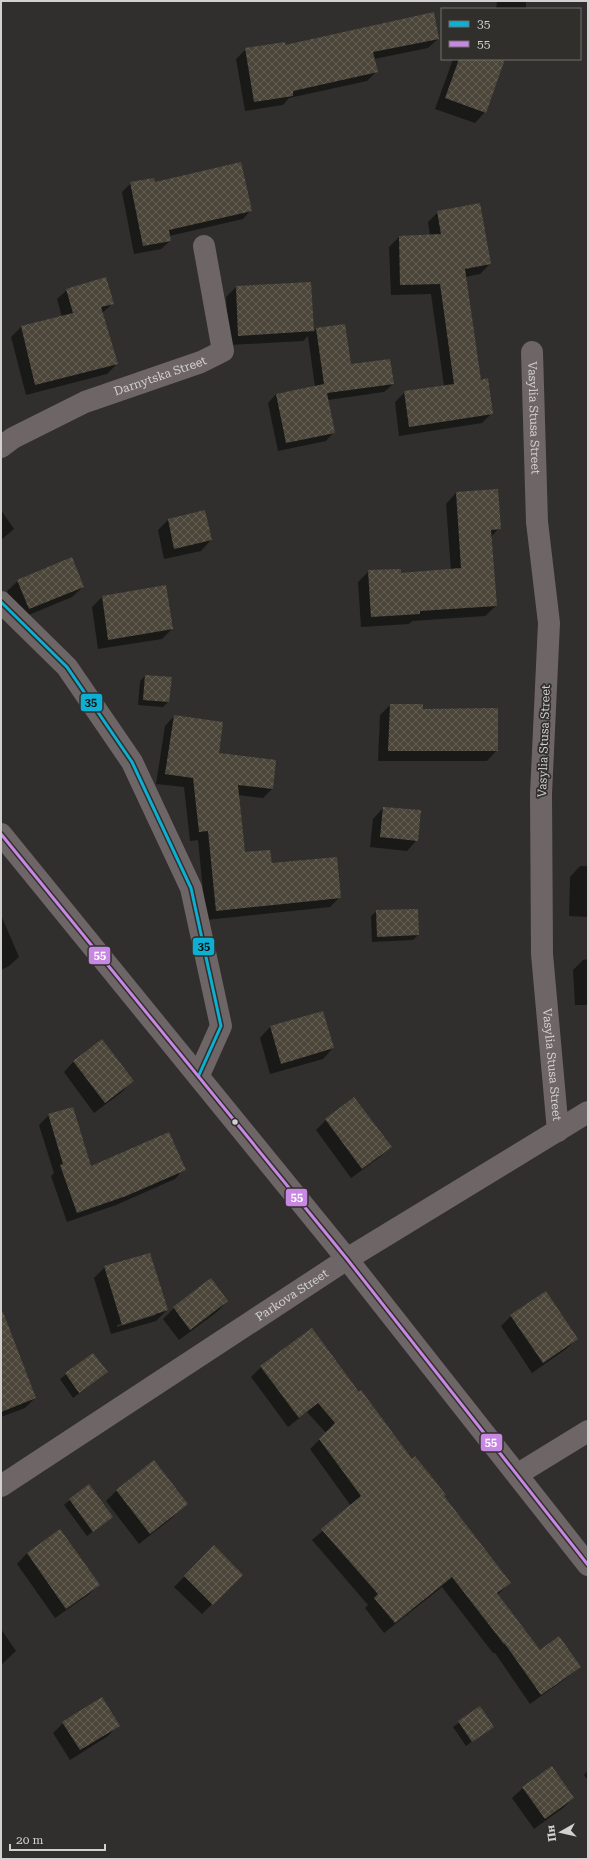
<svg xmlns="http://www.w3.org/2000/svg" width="589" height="1860" viewBox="0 0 589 1860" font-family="'Roboto Serif',serif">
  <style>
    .shadow { fill: #0007; fill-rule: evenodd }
    .building { fill: url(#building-cross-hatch) }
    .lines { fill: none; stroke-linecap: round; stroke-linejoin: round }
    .minor { stroke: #6e6567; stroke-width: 22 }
    .bus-1-casing { stroke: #312f2c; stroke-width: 6 }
    .bus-2-casing { stroke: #312f2c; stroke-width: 6 }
    .bus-1 { stroke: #0dafd3; stroke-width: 3 }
    .bus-2 { stroke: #c787e3; stroke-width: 3 }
    .bus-dot { fill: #d2d1cf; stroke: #312f2c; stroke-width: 1.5 }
    .labels { text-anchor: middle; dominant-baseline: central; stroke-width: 3.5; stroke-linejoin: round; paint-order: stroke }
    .street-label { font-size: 12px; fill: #d2d1cf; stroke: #312f2c }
    .line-badge { stroke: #312f2c; stroke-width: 1.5 }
    .badge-label { font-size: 11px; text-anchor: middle; font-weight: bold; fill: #fff }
    .pale-badge-label { font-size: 11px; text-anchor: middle; font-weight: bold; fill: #111 }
  </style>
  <defs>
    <pattern id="building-cross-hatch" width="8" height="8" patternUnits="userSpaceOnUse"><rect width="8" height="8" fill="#4c463a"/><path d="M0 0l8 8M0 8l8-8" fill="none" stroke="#656055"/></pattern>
  </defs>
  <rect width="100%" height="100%" fill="#302f2d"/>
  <path class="shadow" d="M 497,1 L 526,1 L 526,9 L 496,9 Z
    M 438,39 L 428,48 L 374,59 L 377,71 L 367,81 L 289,98 L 283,105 L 245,111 L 236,59 L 246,49 Z
    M 453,59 L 497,59 L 485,112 L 475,123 L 435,109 Z
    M 131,183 L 154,183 L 251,210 L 243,219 L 169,236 L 170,241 L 161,249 L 134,254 L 122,192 Z
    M 438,212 L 490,264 L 480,274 L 465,277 L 480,381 L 492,413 L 482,423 L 399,436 L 395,402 L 405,392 L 444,386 L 431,294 L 391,295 L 389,247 L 399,237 L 430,236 L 428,222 Z
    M 310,283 L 313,332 L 316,329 L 350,366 L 393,384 L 384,392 L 328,400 L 334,432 L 326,441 L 278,451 L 268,403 L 276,394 L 315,387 L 308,336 L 303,341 L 229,345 L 226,297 L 236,287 Z
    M 67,290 L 113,303 L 102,313 L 117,364 L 107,374 L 26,395 L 11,337 L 21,327 L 62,317 L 57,299 Z
    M 456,493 L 499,528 L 491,537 L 496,606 L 485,616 L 412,621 L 409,624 L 361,627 L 358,582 L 369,571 L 400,574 L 451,570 L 446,504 Z
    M 1,510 L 14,529 L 1,540 Z
    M 205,511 L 211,540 L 201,551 L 164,559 L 158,530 L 168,520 Z
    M 18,581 L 83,587 L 72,597 L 19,619 L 7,591 Z
    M 102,597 L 172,629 L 162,639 L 98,649 L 92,607 Z
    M 145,676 L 170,678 L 168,702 L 163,707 L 138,705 L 140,681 Z
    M 390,705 L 422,710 L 497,750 L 487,761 L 378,761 L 380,715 Z
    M 174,716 L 218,754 L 272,789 L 263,798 L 238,795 L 244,853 L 340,897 L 330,907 L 206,920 L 198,840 L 190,841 L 184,787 L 156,784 L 165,726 Z
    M 383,808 L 417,840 L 407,851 L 370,847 L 373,819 Z
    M 580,866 L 588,866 L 588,917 L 569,916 L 570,877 Z
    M 377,911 L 418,935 L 413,940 L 372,942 L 371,916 Z
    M 1,915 L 19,957 L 9,966 L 1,970 Z
    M 588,959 L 588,1005 L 575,1005 L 573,970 L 583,960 Z
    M 270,1027 L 333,1048 L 323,1059 L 270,1074 L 260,1038 Z
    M 74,1061 L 132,1081 L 122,1092 L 94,1113 L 64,1072 Z
    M 49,1115 L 90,1168 L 184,1169 L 175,1179 L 116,1205 L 67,1222 L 51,1176 L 54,1173 L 39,1125 Z
    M 326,1120 L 391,1147 L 380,1157 L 351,1178 L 316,1130 Z
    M 105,1267 L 167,1310 L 156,1321 L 111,1334 L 94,1278 ZM 156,1313 L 156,1315 L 117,1327 L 117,1325 Z
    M 211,1280 L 227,1301 L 217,1312 L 179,1340 L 163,1319 L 174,1308 Z
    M 511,1316 L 577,1339 L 566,1349 L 532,1373 L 501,1326 Z
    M 93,1354 L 106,1372 L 73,1398 L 60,1379 Z
    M 1,1362 L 35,1398 L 25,1408 L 1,1417 Z
    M 261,1367 L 359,1393 L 411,1461 L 443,1496 L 510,1583 L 497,1595 L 540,1651 L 579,1667 L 569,1676 L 530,1704 L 495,1653 L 493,1653 L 442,1587 L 384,1633 L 365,1608 L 368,1605 L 312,1540 L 351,1506 L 310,1449 L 326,1433 L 307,1412 L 288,1427 L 251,1377 Z
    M 154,1462 L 182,1507 L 172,1518 L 139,1544 L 106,1501 L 116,1491 Z
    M 70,1500 L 112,1517 L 87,1536 L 64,1505 Z
    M 214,1547 L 242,1575 L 202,1614 L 174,1587 Z
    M 27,1553 L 99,1585 L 88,1595 L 55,1618 L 17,1564 Z
    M 1,1629 L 16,1651 L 1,1665 Z
    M 480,1707 L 493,1726 L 466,1746 L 453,1727 Z
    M 63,1723 L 118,1725 L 108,1736 L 70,1760 L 53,1733 Z
    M 588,1770 L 588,1781 L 584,1775 Z
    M 523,1788 L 573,1798 L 563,1808 L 534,1829 L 512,1798 Z"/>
  <path class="building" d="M 434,12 L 439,39 L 373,52 L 378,72 L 293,91 L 293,96 L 254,102 L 245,48 L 285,42 L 285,45 Z
    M 459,59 L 505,59 L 486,113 L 445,98 Z
    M 241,162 L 252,211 L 169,230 L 171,241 L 143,246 L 130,182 L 154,178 L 155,182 Z
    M 480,203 L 491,264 L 465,269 L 481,380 L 488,378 L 493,414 L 409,427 L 404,391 L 454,384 L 440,284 L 400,285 L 399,236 L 441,234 L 437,211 Z
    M 106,277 L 114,304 L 101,307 L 118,364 L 35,385 L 21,326 L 73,313 L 66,289 Z
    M 311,282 L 314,331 L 238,336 L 236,286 Z
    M 345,324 L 351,364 L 390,359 L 394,384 L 327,393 L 335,433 L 286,443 L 276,394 L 324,384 L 316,328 Z
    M 498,489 L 501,529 L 491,530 L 497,606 L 420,611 L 420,614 L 371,617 L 368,570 L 401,569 L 401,573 L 461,568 L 456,492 Z
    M 205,510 L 212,540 L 174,549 L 168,519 Z
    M 72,557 L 84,587 L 29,609 L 17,580 Z
    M 166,585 L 173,629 L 108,640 L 102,596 Z
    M 145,675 L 172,677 L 169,702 L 143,700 Z
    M 390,704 L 423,704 L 423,709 L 498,708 L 498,751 L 388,751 Z
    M 174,715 L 223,722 L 219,753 L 276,760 L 273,789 L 238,785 L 245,852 L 270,850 L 272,863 L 337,857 L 341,898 L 216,911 L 208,831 L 199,832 L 193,778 L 165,774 Z
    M 383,807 L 421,810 L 418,841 L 380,837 Z
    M 418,909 L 419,935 L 377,937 L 376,910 Z
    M 323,1011 L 334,1048 L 281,1064 L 270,1026 Z
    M 102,1039 L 134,1081 L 105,1103 L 73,1061 Z
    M 354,1097 L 392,1147 L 362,1169 L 325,1119 Z
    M 73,1107 L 91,1166 L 169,1132 L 186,1170 L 126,1196 L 77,1213 L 60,1165 L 63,1164 L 48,1114 Z
    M 150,1253 L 168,1310 L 122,1325 L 104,1266 Z
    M 211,1278 L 228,1301 L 190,1330 L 173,1307 Z
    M 546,1291 L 578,1339 L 543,1363 L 510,1315 Z
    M 1,1312 L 3,1312 L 36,1398 L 1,1412 Z
    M 312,1328 L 359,1392 L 361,1390 L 412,1459 L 415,1456 L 446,1495 L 444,1496 L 511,1583 L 497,1593 L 540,1650 L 559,1636 L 581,1667 L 541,1695 L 505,1644 L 504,1644 L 452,1577 L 395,1623 L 374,1598 L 378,1594 L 321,1529 L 361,1496 L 319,1439 L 335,1423 L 318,1403 L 299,1418 L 260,1366 Z
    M 93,1353 L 108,1372 L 79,1393 L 65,1373 Z
    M 154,1460 L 188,1504 L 150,1534 L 116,1490 Z
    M 89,1484 L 113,1517 L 93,1532 L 69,1499 Z
    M 60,1529 L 100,1585 L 66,1609 L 27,1553 Z
    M 214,1545 L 243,1575 L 213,1605 L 184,1576 Z
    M 102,1697 L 120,1726 L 80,1750 L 62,1722 Z
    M 480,1706 L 494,1727 L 472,1742 L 458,1721 Z
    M 552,1766 L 574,1798 L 545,1819 L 522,1787 Z"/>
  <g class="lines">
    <g class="minor">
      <path id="s1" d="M 532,352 L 537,522 L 549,623 L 541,794 L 542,954 L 558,1131"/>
      <path id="s2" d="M 1,447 L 13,438 L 85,402 L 201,362 L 223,351 L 204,246"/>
      <path d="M 1,602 L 67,667 L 132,762 L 191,888 L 221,1026 L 199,1075"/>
      <path d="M 1,834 L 347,1259 L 588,1565"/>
      <path d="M 518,1474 L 588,1431"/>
      <path id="s3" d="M 1,1486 L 347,1259 L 588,1112"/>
    </g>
    <g class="bus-1-casing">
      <path id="bus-1" d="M 1,602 L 67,667 L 132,762 L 191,888 L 221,1026 L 199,1075"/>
    </g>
    <g class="bus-2-casing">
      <path id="bus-2" d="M 1,834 L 347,1259 L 588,1565"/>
    </g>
    <use href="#bus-1" class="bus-1"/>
    <use href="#bus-2" class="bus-2"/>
  </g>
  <circle class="bus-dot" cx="235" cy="1122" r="3.5"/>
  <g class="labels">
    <g class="street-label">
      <text stroke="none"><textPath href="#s2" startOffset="175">Darnytska Street</textPath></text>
      <text stroke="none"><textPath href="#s1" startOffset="66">Vasylia Stusa Street</textPath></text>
      <text transform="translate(544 741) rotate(-88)">Vasylia Stusa Street</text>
      <text stroke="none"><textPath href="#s1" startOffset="714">Vasylia Stusa Street</textPath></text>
      <text stroke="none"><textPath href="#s3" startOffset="348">Parkova Street</textPath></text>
    </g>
  </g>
  <g class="line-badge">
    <rect x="80" y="693" width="23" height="19" rx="4" fill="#0dafd3"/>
    <rect x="192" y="937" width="23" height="19" rx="4" fill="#0dafd3"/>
    <rect x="88" y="946" width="23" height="19" rx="4" fill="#c787e3"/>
    <rect x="285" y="1188" width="23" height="19" rx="4" fill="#c787e3"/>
    <rect x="480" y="1433" width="23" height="19" rx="4" fill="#c787e3"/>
  </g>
  <g class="badge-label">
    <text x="100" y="959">55</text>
    <text x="297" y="1201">55</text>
    <text x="491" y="1446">55</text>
  </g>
  <g class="pale-badge-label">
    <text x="91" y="706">35</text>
    <text x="204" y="950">35</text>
  </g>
  <rect width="589" height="1860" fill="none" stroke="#d2d1cf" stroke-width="4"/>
  <rect x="441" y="8" width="140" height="52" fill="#312f2c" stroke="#71706d"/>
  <rect x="449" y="21" width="20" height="6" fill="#0dafd3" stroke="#71706d"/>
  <text x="477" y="28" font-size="12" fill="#d2d1cf">35</text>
  <rect x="449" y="41" width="20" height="6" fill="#c787e3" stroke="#71706d"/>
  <text x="477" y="48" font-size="12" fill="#d2d1cf">55</text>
  <g transform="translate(561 1832) rotate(262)" stroke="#312f2c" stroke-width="3" paint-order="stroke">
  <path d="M0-3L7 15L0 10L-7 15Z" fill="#d2d1cf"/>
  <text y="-6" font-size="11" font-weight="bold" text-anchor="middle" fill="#d2d1cf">Пн</text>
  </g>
  <path d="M10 1844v6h95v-6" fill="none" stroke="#d2d1cf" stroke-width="2"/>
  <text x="16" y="1844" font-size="12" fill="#d2d1cf" stroke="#312f2c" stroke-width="3" paint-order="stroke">20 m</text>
</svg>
